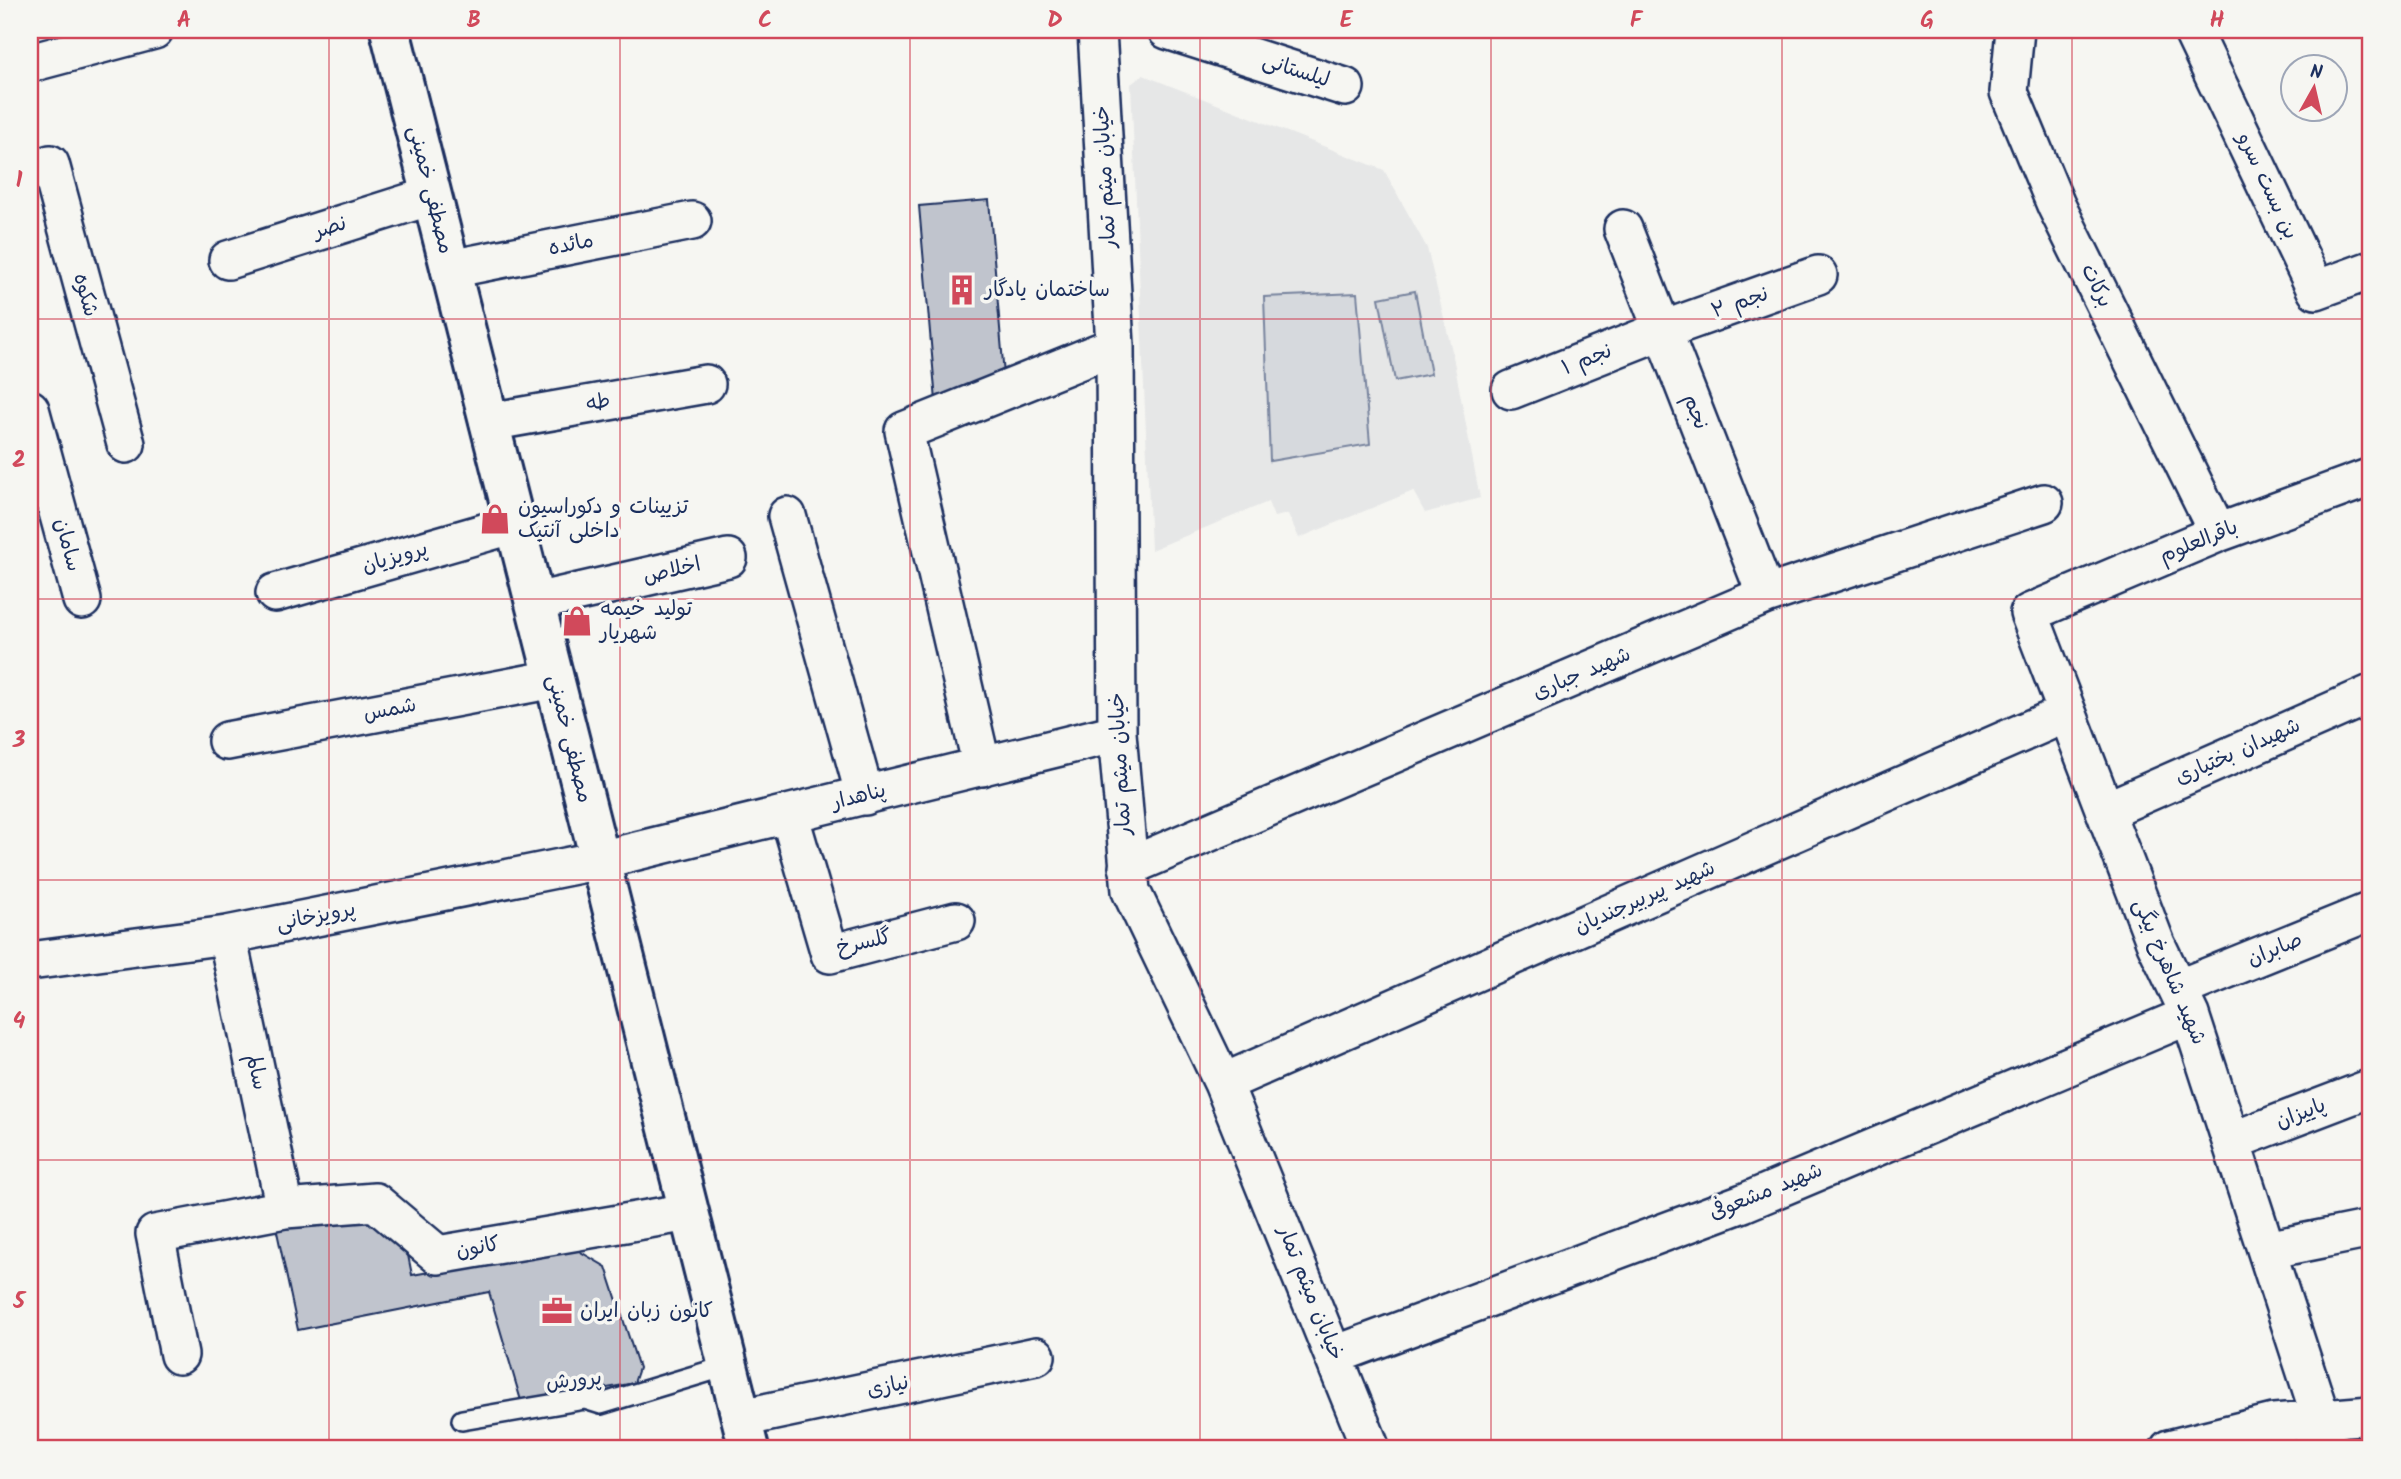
<svg xmlns="http://www.w3.org/2000/svg" width="2401" height="1479" viewBox="0 0 2401 1479" font-family="Kalam,'Playpen Sans Arabic',sans-serif">
  <style>
    .built { fill: #e6e7e7 }
    .green { fill: #d6d9dd; stroke: #78849e; stroke-width: 2 }
    .building { fill: #c0c4cd; stroke: #1b2f5e; stroke-width: 2 }
    .lines { fill: none; stroke-linecap: round; stroke-linejoin: round }
    .service-casing { stroke: #1b2f5e; stroke-width: 24 }
    .minor-casing { stroke: #1b2f5e; stroke-width: 42 }
    .secondary-casing { stroke: #1b2f5e; stroke-width: 44 }
    .service { stroke: #f6f6f2; stroke-width: 19 }
    .minor { stroke: #f6f6f2; stroke-width: 37 }
    .secondary { stroke: #f6f6f2; stroke-width: 38 }
    .grid { fill: none; stroke: #d1495b; stroke-width: 2; stroke-opacity: 0.55 }
    .labels { text-anchor: middle; dominant-baseline: central; stroke-width: 7; stroke-linejoin: round; paint-order: stroke }
    .street-label { font-size: 21px; fill: #1b2f5e; stroke: #f6f6f2 }
    .poi-label { font-size: 21px; fill: #1b2f5e; stroke: #f6f6f2; text-anchor: start }
    .neatline { fill: none; stroke: #d1495b; stroke-width: 2.5 }
    .grid-label { font-size: 23px; text-anchor: middle; font-weight: bold; fill: #d1495b }
  </style>
  <rect width="100%" height="100%" fill="#f6f6f2"/>
  <filter id="ink" filterUnits="userSpaceOnUse"><feTurbulence type="fractalNoise" baseFrequency=".0143" numOctaves="2"/><feDisplacementMap in="SourceGraphic" scale="14" xChannelSelector="R" yChannelSelector="G"/><feConvolveMatrix kernelMatrix="1 2 1 2 8 2 1 2 1" color-interpolation-filters="sRGB"/></filter>
  <g filter="url(#ink)">
    <path class="built" d="M 1143,75 L 1384,170 L 1427,248 L 1452,351 L 1480,498 L 1425,513 L 1413,491 L 1299,538 L 1288,514 L 1274,517 L 1268,502 L 1151,550 L 1131,84 Z"/>
    <path class="green" d="M 1415,291 L 1431,374 L 1395,381 L 1379,298 Z
      M 1357,293 L 1370,444 L 1270,461 L 1264,297 Z"/>
    <path class="building" d="M 989,200 L 1004,375 L 936,401 L 919,206 Z
      M 366,1213 L 406,1245 L 412,1275 L 572,1247 L 606,1267 L 639,1368 L 634,1383 L 522,1404 L 489,1292 L 298,1330 L 276,1227 Z"/>
    <g class="lines">
      <g class="service-casing">
        <path id="service" d="M 462,1420 L 585,1399 L 601,1404 L 727,1366"/>
      </g>
      <g class="minor-casing">
        <path id="minor" d="M 1097,30 L 1115,346 L 1117,733 L 1131,891 L 1223,1083 L 1371,1449
          M 1167,30 L 1345,87
          M 2015,30 L 2009,92 L 2056,205 L 2218,533
          M 2192,30 L 2316,290 L 2371,270
          M 30,63 L 154,30
          M 30,170 L 50,164 L 126,444
          M 1623,229 L 1766,595
          M 228,260 L 431,196
          M 450,269 L 692,221
          M 1511,390 L 1663,330 L 1818,275
          M 30,409 L 82,600
          M 489,422 L 706,384
          M 787,516 L 865,796
          M 275,593 L 515,524
          M 535,602 L 728,558
          M 227,741 L 554,679
          M 982,767 L 904,431 L 1115,346
          M 2105,811 L 2371,694
          M 789,814 L 830,954 L 956,921
          M 1128,867 L 1766,595 L 2044,503
          M 227,935 L 285,1209
          M 30,961 L 227,935 L 600,860 L 1117,733
          M 2178,989 L 2371,911
          M 1223,1083 L 2067,713
          M 2232,1141 L 2371,1088
          M 2267,1250 L 2371,1229
          M 179,1355 L 155,1234 L 285,1209 L 375,1202 L 438,1255 L 689,1212
          M 1335,1355 L 1743,1203 L 2190,1015
          M 741,1418 L 1036,1356
          M 2169,1449 L 2274,1423 L 2371,1415
          M 2331,1449 L 2190,1015 L 2156,944 L 2029,613 L 2218,533 L 2371,477"/>
      </g>
      <g class="secondary-casing">
        <path id="secondary" d="M 390,30 L 749,1449"/>
      </g>
      <use href="#service" class="service"/>
      <use href="#minor" class="minor"/>
      <use href="#secondary" class="secondary"/>
    </g>
  </g>
  <path class="grid" d="M 329,30 L 329,1449M 620,30 L 620,1449M 910,30 L 910,1449M 1200,30 L 1200,1449M 1491,30 L 1491,1449M 1782,30 L 1782,1449M 2072,30 L 2072,1449M 30,319 L 2371,319M 30,599 L 2371,599M 30,880 L 2371,880M 30,1160 L 2371,1160"/>
  <defs>
    <g id="building-bare" transform="scale(2.415)"><path d="M-4-6H4V6H1V3H-1V6H-4ZM-2.5-4.3h1.7v1.8h-1.7ZM.8-4.3h1.7v1.8H.8ZM-2.5-1h1.7V.8h-1.7ZM.8-1h1.7V.8H.8Z" fill="#d1495b" stroke="#f6f6f2" stroke-width="2.5" paint-order="stroke"/></g>
    <g id="shop-bare" transform="scale(2.415)"><path d="M-5-2.5h2.3a2.7 3.5 0 0 1 5.4 0H5L5.5 6h-11ZM-1.5-2.5h3a1.5 2.3 0 0 0-3 0Z" fill="#d1495b" stroke="#f6f6f2" stroke-width="2.5" paint-order="stroke"/></g>
    <g id="office-bare" transform="scale(2.415)"><path d="M-6-3h4V-5.5h4V-3h4V5H-6ZM-1-4.5V-3h2v-1.5ZM-6 0V1H6V0Z" fill="#d1495b" stroke="#f6f6f2" stroke-width="2.5" paint-order="stroke"/></g>
  </defs>
  <g fill-rule="evenodd">
    <use href="#building-bare" x="962" y="290"/>
    <use href="#shop-bare" x="495" y="519"/>
    <use href="#shop-bare" x="577" y="621"/>
    <use href="#office-bare" x="557" y="1311"/>
  </g>
  <g class="labels">
    <g class="street-label">
      <text transform="translate(1296 71) rotate(18)">لیلستانی</text>
      <text transform="translate(1106 177) rotate(-93)">خیابان میثم تمار</text>
      <text transform="translate(2267 186) rotate(65)">بن بست سرو</text>
      <text transform="translate(430 190) rotate(76)">مصطفی خمینی</text>
      <text transform="translate(330 228) rotate(-17)">نصر</text>
      <text transform="translate(571 245) rotate(-11)">مائده</text>
      <text transform="translate(2096 286) rotate(64)">برکات</text>
      <text transform="translate(85 295) rotate(75)">شکوه</text>
      <text transform="translate(1740 303) rotate(-19)">نجم ۲</text>
      <text transform="translate(1587 360) rotate(-22)">نجم ۱</text>
      <text transform="translate(598 403) rotate(-10)">طه</text>
      <text transform="translate(1695 412) rotate(69)">نجم</text>
      <text transform="translate(2199 542) rotate(-22)">باقرالعلوم</text>
      <text transform="translate(67 545) rotate(75)">سامان</text>
      <text transform="translate(395 558) rotate(-16)">پرویزیان</text>
      <text transform="translate(672 571) rotate(-13)">اخلاص</text>
      <text transform="translate(1582 674) rotate(-23)">شهید جباری</text>
      <text transform="translate(390 710) rotate(-11)">شمس</text>
      <text transform="translate(569 739) rotate(76)">مصطفی خمینی</text>
      <text transform="translate(2238 752) rotate(-24)">شهیدان بختیاری</text>
      <text transform="translate(1121 764) rotate(-93)">خیابان میثم تمار</text>
      <text transform="translate(859 797) rotate(-14)">پناهدار</text>
      <text transform="translate(1645 898) rotate(-24)">شهید پیربیرجندیان</text>
      <text transform="translate(316 917) rotate(-11)">پرویزخانی</text>
      <text transform="translate(864 943) rotate(-12)">گلسرخ</text>
      <text transform="translate(2275 950) rotate(-22)">صابران</text>
      <text transform="translate(2169 972) rotate(67)">شهید شاهرخ بیگی</text>
      <text transform="translate(256 1072) rotate(78)">سالم</text>
      <text transform="translate(2301 1114) rotate(-21)">پاییزان</text>
      <text transform="translate(1766 1192) rotate(-22)">شهید مشعوفی</text>
      <text transform="translate(478 1248) rotate(-10)">کانون</text>
      <text transform="translate(1310 1293) rotate(68)">خیابان میثم تمار</text>
      <text transform="translate(574 1381) rotate(-5)">پرورش</text>
      <text transform="translate(888 1387) rotate(-12)">نیازی</text>
    </g>
    <g class="poi-label">
      <text x="985" y="290">ساختمان یادگار</text>
      <text x="518" y="507">تزیینات و دکوراسیون<tspan x="518" dy="24">داخلی آنتیک</tspan></text>
      <text x="600" y="609">تولید خیمه<tspan x="600" dy="24">شهریار</tspan></text>
      <text x="580" y="1311">کانون زبان ایران</text>
    </g>
  </g>
  <rect width="2401" height="1479" fill="none" stroke="#f6f6f2" stroke-width="77"/>
  <g transform="translate(2314 88) rotate(8)"><circle r="33" fill="#f6f6f2" stroke="#9ea6b7" stroke-width="2"/>
  <path d="M0-5L12 26L0 18L-12 26Z" fill="#d1495b"/>
  <text y="-10" font-size="19" font-weight="bold" text-anchor="middle" fill="#1b2f5e">N</text>
  </g>
  <rect x="38" y="38" width="2324" height="1402" class="neatline"/>
  <g class="grid-label">
    <text x="184" y="27">A</text>
    <text x="474" y="27">B</text>
    <text x="765" y="27">C</text>
    <text x="1055" y="27">D</text>
    <text x="1346" y="27">E</text>
    <text x="1636" y="27">F</text>
    <text x="1927" y="27">G</text>
    <text x="2217" y="27">H</text>
    <text x="19" y="187">1</text>
    <text x="19" y="467">2</text>
    <text x="19" y="747">3</text>
    <text x="19" y="1028">4</text>
    <text x="19" y="1308">5</text>
  </g>
</svg>
